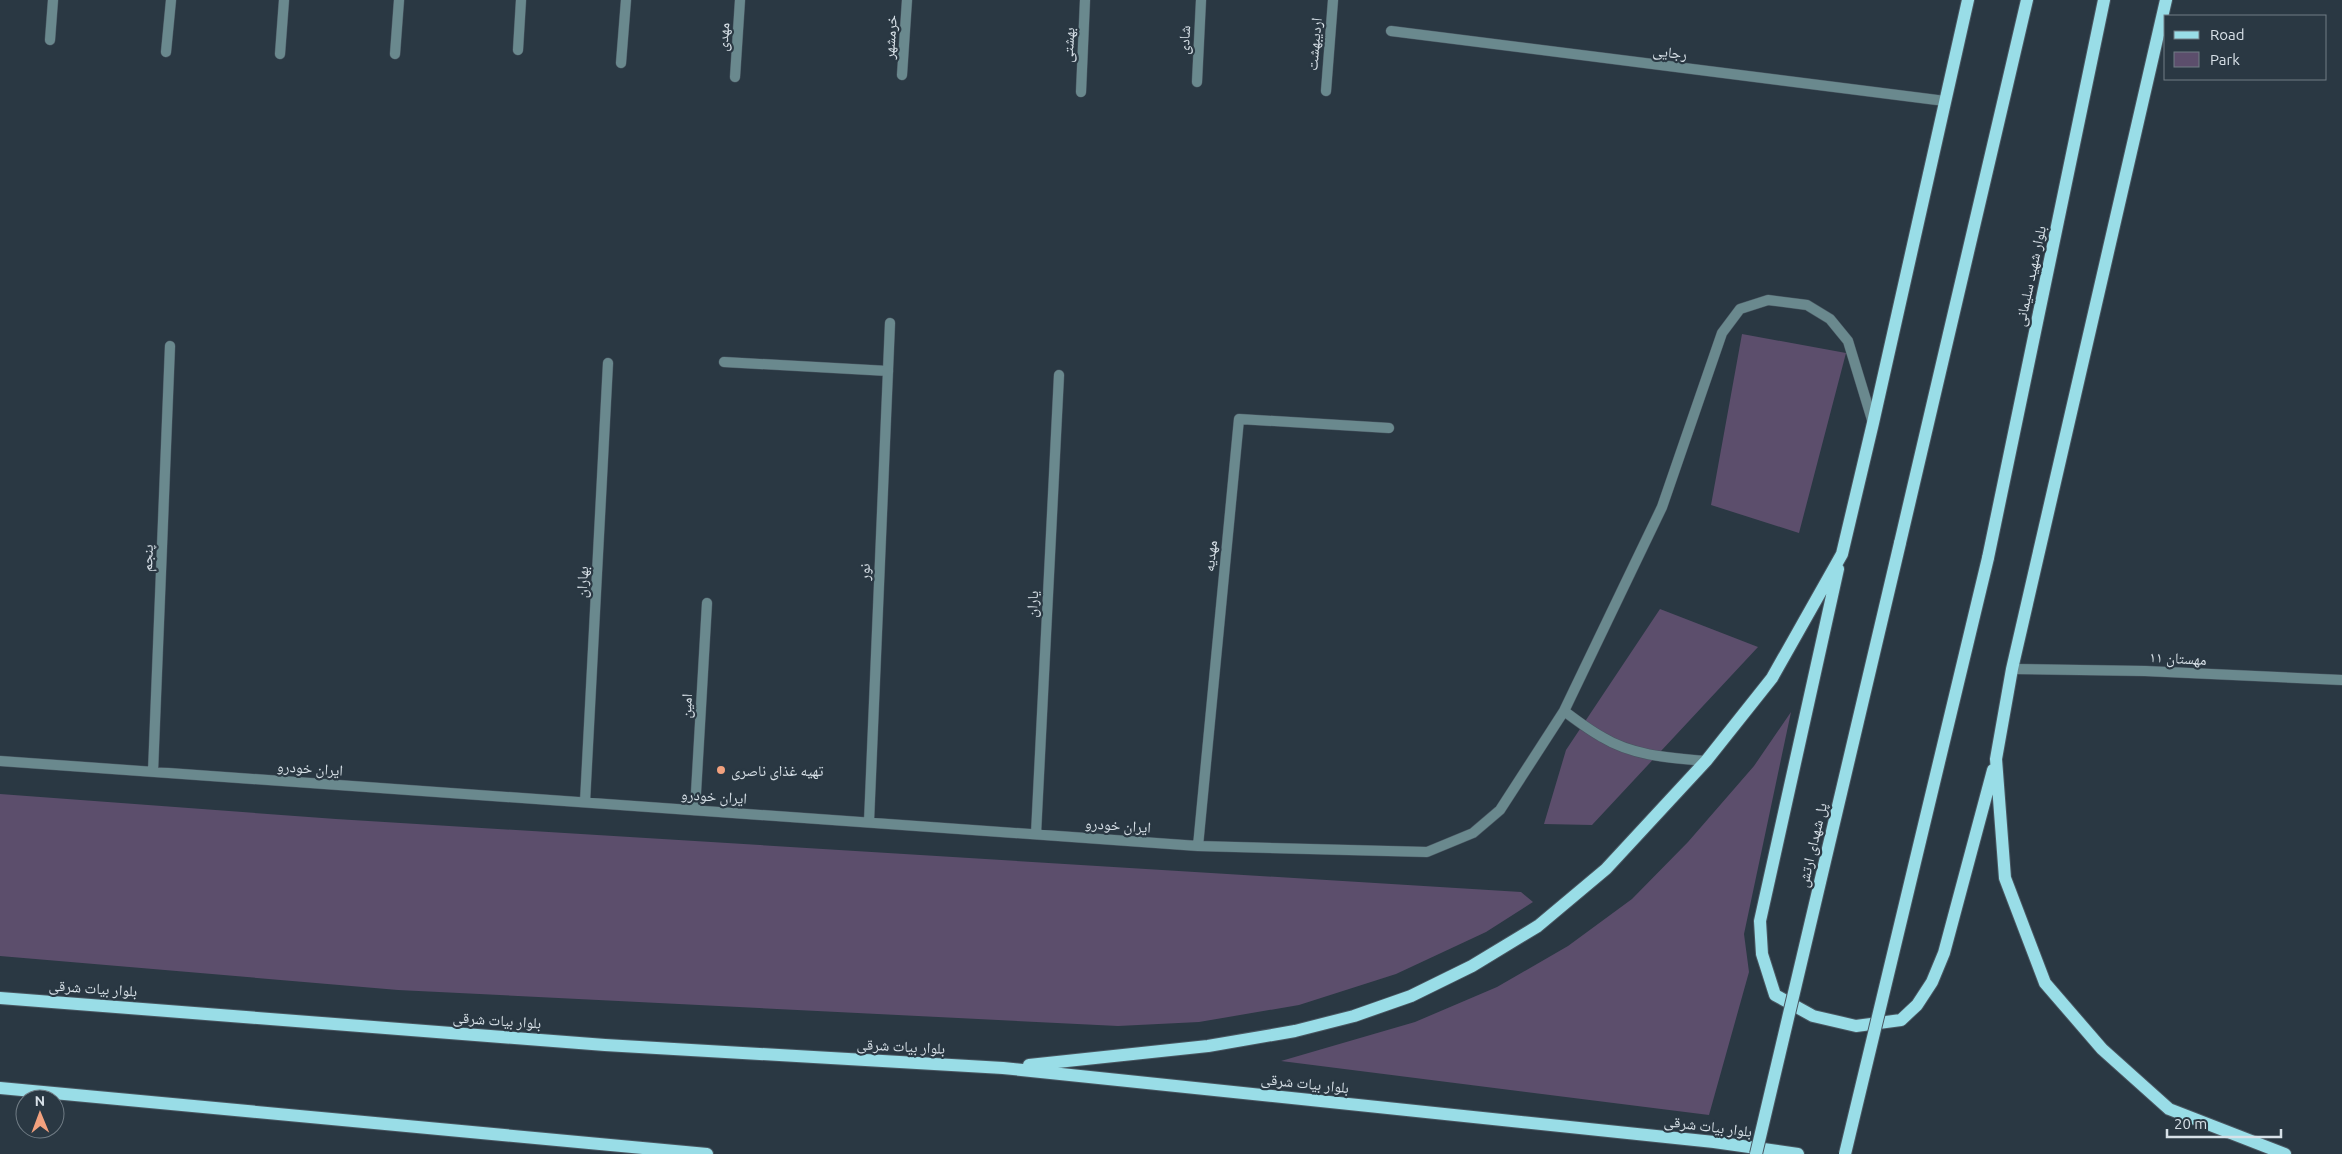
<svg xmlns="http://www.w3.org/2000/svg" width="2342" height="1154" viewBox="0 0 2342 1154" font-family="Ubuntu,'Noto Naskh Arabic',sans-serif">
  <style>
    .green { fill: #5c4e6c }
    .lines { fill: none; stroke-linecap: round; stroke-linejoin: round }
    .lane-casing { stroke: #495661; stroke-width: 11 }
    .street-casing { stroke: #495661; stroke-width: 11 }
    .primary-casing { stroke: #495661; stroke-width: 14 }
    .lane { stroke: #6a898e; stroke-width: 10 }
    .street { stroke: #6a898e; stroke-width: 10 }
    .primary { stroke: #99dde7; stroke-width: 12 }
    .primary-bridge-casing { stroke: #495661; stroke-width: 14; stroke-linecap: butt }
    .primary-bridge { stroke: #99dde7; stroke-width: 12 }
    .poi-dot { fill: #f2a17e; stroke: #2a3843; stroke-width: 2 }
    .labels { text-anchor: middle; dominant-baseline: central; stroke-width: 4.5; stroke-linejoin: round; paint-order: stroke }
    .street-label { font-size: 15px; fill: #d8e1e8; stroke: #2a3843 }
    .poi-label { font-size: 15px; fill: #d8e1e8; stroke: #2a3843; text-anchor: start }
  </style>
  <rect width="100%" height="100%" fill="#2a3843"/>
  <path class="green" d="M 1742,334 L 1846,353 L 1799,533 L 1711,505 Z
    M 1660,609 L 1758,647 L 1592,825 L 1544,824 L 1566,750 Z
    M 1791,712 L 1744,934 L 1749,972 L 1709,1115 L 1281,1061 L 1415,1022 L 1497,987 L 1568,946 L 1632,899 L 1688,842 L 1754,766 Z
    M 0,794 L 336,819 L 1521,892 L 1533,902 L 1486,932 L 1396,974 L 1299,1005 L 1199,1022 L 1118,1026 L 398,990 L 0,956 Z"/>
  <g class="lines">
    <g class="lane-casing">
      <path id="lane" d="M 724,362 L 888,371
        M 695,810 L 707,603"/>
    </g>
    <g class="street-casing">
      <path id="street" d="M 1391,31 L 1945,101
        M 50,40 L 53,0
        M 518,50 L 521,0
        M 166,52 L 171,0
        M 280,54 L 284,0
        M 395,54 L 399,0
        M 621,63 L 626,0
        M 902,75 L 907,0
        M 735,77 L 740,0
        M 1197,82 L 1201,0
        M 1326,91 L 1333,0
        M 1081,92 L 1085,0
        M 2012,669 L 2145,671 L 2342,680
        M 1564,711 C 1576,720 1589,730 1602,737 C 1633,756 1671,758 1706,761
        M 0,761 L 1198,846 L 1427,852 L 1473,833 L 1500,810 L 1564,711 L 1662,507 L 1722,333 L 1740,309 L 1768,300 L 1807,305 L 1830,319 L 1848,341 L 1873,423
        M 153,772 L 170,346
        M 585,802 L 608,363
        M 869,822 L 890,323
        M 1036,834 L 1059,375
        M 1198,846 L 1239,419 L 1389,428"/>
    </g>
    <g class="primary-casing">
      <path id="primary" d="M 2166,0 L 2012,669 L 1996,759 L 2005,878 L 2045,983 L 2102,1049 L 2169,1109 L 2285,1154
        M 1900,543 L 2027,0
        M 1988,558 L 2104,0
        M 1838,569 L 1760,921 L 1762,954 L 1775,995 L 1813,1016 L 1856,1026 L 1901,1020 L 1917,1005 L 1932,982 L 1944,953 L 1993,770
        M 0,998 L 605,1045 L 1003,1068 L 1714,1142 L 1798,1154
        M 1029,1065 L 1208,1046 L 1295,1031 L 1354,1016 L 1411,996 L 1472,966 L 1538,926 L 1606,869 L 1706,761 L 1772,678 L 1842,554 L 1873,423 L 1968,0
        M 0,1088 L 707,1154"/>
    </g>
    <use href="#lane" class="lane"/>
    <use href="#street" class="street"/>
    <use href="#primary" class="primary"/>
    <g class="primary-bridge-casing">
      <path id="primary-bridge" d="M 1756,1154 L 1900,543
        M 1845,1154 L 1988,558"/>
    </g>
    <use href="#primary-bridge" class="primary-bridge"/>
  </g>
  <circle class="poi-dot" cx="721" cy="770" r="5"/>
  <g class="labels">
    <g class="street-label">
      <text transform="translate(723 37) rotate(-86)">مهدی</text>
      <text transform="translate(890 37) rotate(-86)">خرمشهر</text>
      <text transform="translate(1184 40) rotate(-87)">شادی</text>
      <text transform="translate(1314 44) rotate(-85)">اردیبهشت</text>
      <text transform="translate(1068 45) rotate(-87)">بهشتی</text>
      <text transform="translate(1670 52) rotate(7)">رجایی</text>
      <text transform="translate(2030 276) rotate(-78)">بلوار شهید سلیمانی</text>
      <text transform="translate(1210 556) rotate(-84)">مهدیه</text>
      <text transform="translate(147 558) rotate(-88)">پنجم</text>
      <text transform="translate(864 572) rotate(-88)">نور</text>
      <text transform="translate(582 582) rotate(-87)">بهاران</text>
      <text transform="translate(1032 604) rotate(-87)">یاران</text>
      <text transform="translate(2178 658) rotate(3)">مهستان ۱۱</text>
      <text transform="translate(686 706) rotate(-87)">امین</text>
      <text transform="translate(310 768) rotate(4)">ایران خودرو</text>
      <text transform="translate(714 796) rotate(4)">ایران خودرو</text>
      <text transform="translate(1118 825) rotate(4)">ایران خودرو</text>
      <text transform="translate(1812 845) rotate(-77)">پل شهدای ارتش</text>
      <text transform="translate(93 988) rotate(4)">بلوار بیات شرقی</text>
      <text transform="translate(497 1020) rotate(4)">بلوار بیات شرقی</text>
      <text transform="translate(901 1046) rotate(3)">بلوار بیات شرقی</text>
      <text transform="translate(1305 1083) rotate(6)">بلوار بیات شرقی</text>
      <text transform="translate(1708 1126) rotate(7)">بلوار بیات شرقی</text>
    </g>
    <g class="poi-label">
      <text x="731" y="770">تهیه غذای ناصری</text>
    </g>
  </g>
  <rect x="2164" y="15" width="162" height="65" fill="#2a3843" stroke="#707c85"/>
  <rect x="2174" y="31" width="25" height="8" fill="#99dde7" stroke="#707c85"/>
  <text x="2210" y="40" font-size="15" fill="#d8e1e8">Road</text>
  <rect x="2174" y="52" width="25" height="15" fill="#5c4e6c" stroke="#707c85"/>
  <text x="2210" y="65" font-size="15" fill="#d8e1e8">Park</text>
  <g transform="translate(40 1114) rotate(359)"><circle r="24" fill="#2a3843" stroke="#707c85"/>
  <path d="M0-4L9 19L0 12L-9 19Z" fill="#f2a17e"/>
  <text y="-8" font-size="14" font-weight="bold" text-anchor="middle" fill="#d8e1e8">N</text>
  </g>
  <path d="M2167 1129v8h114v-8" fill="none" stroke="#d8e1e8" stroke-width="2.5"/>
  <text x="2174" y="1129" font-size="15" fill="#d8e1e8" stroke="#2a3843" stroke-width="4" paint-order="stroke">20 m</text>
</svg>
